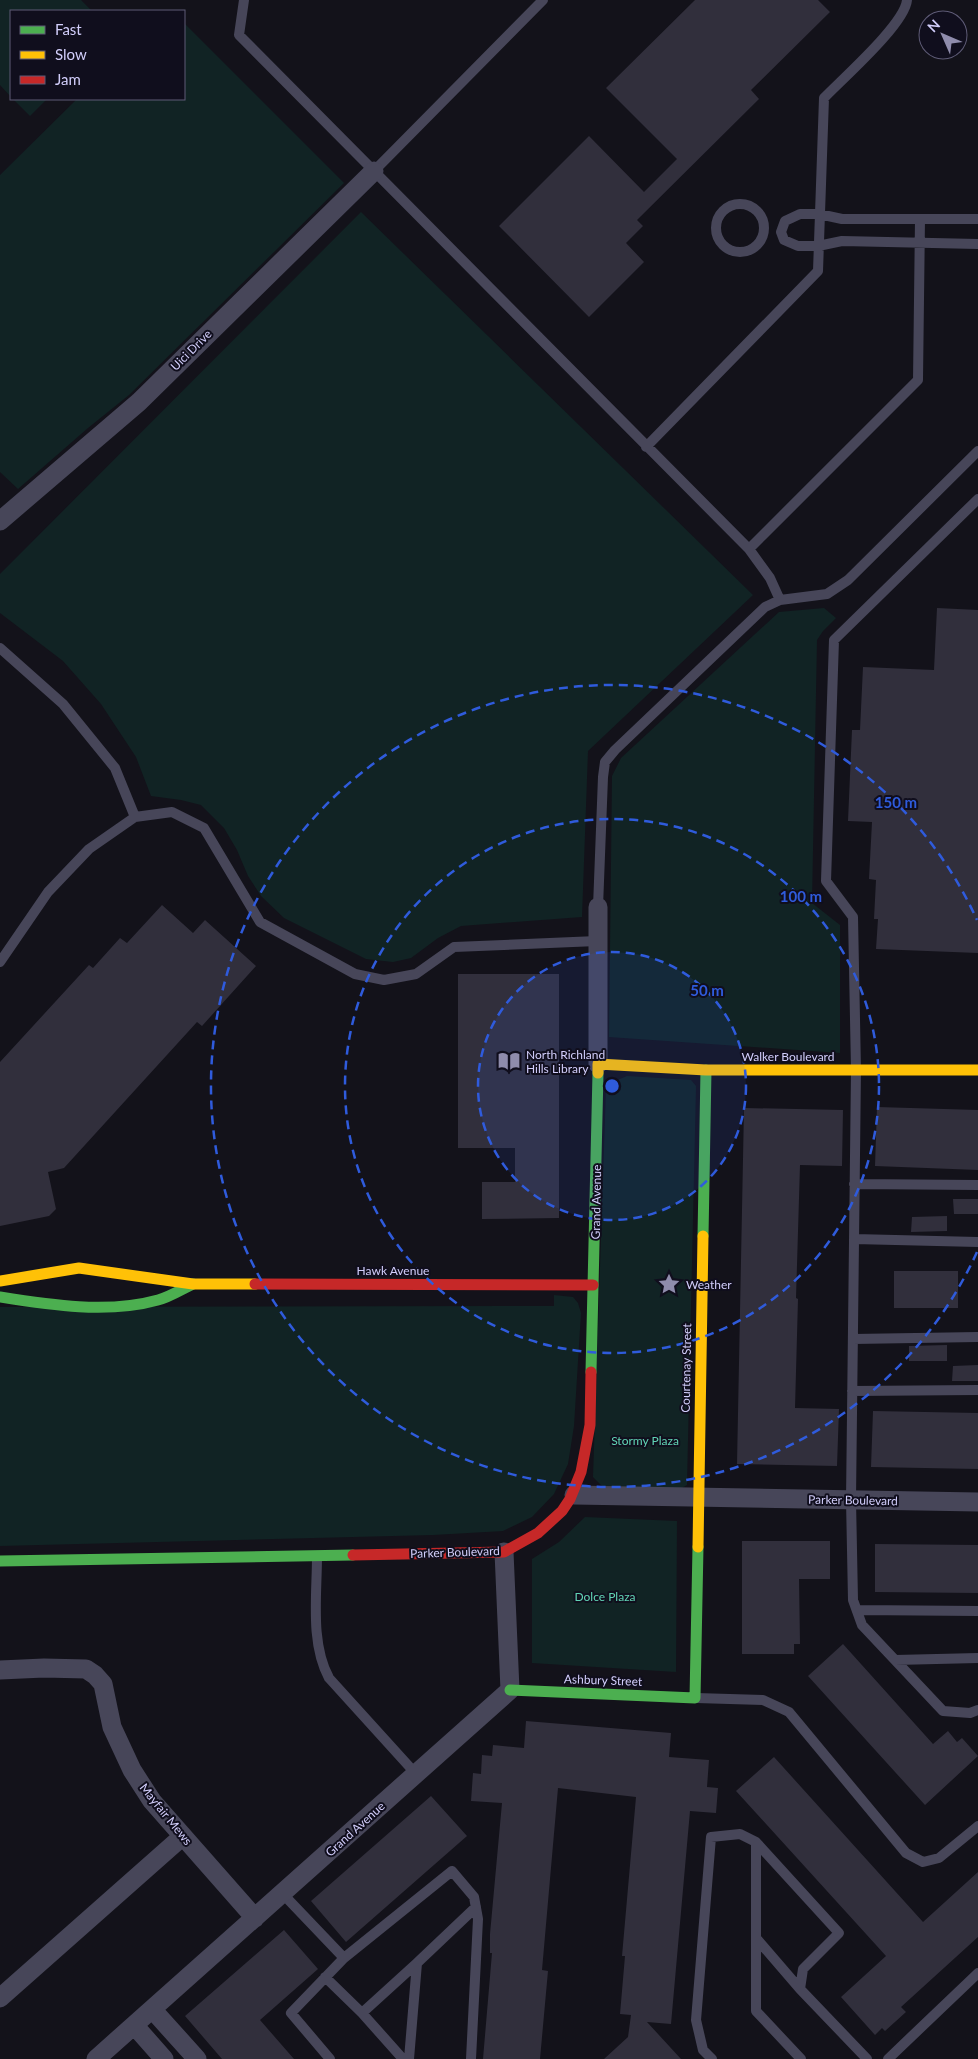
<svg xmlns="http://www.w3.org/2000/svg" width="978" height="2059" viewBox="0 0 978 2059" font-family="Lato,sans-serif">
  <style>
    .green { fill: #112324 }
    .building { fill: #312f3c }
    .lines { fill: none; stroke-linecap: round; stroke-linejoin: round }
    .lane { stroke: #474659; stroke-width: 10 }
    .street { stroke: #474659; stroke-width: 19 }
    .fast { stroke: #4caf50; stroke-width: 11 }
    .slow { stroke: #ffc107; stroke-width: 11 }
    .jam { stroke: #c62828; stroke-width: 11 }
    .ring { fill: none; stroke: #2f5bdc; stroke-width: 2.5; stroke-dasharray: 9 6 }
    .labels { text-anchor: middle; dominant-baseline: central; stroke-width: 4; stroke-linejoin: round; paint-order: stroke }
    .street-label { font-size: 12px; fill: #d2cefb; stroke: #100e1d }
    .poi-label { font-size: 12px; fill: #d2cefb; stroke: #100e1d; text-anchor: start }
    .park-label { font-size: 12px; fill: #61d4b5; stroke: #100e1d }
    .centre { fill: #2f5bdc; stroke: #100e1d; stroke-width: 2.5 }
    .ring-label { font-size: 15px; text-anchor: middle; font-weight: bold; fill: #2f5bdc; stroke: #100e1d; stroke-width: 4; stroke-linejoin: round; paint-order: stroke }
  </style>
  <rect width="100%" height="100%" fill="#13121a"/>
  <path class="green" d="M 0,0 L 81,0 L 92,11 L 11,11 L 11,97 L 0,85 Z
    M 184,23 L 344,183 L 129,395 L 88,428 L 18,489 L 0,472 L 0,175 L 77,99 L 184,99 Z
    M 13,99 L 47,99 L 30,116 Z
    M 361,212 L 753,595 L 588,751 L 582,917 L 461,926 L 438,938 L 411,958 L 393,962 L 366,959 L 284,918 L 261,896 L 248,876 L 237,850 L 224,828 L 201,805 L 181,800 L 151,796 L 136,757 L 101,704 L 63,661 L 0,613 L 0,574 Z
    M 824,608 L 836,618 L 823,631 L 817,640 L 812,903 L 840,925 L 840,1053 L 609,1037 L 612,776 L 621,758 L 779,612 Z
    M 627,1076 L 691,1080 L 696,1086 L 687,1485 L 680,1489 L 602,1486 L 593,1477 L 606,1089 L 613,1082 Z
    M 554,1295 L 573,1297 L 578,1303 L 581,1313 L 574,1426 L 568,1464 L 554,1494 L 532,1517 L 503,1531 L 433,1535 L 0,1546 L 0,1307 L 554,1306 Z
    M 585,1517 L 677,1521 L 676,1672 L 532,1663 L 532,1559 L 559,1542 Z"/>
  <path class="building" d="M 695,0 L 818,0 L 830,12 L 751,90 L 759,99 L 637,220 L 643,226 L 626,243 L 644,262 L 589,317 L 499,226 L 589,136 L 644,192 L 677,159 L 606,88 Z
    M 937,608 L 978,610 L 978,953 L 876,949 L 878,919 L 874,919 L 876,880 L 869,879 L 872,822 L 848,821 L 852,730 L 860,730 L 863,667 L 934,670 Z
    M 162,905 L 193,933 L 205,920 L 256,966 L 202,1026 L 197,1022 L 64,1168 L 48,1172 L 56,1209 L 49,1216 L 0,1226 L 0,1062 L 89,965 L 93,968 L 120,938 L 127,943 Z
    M 458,974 L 559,974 L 559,1218 L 482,1219 L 482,1182 L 515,1182 L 515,1148 L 458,1148 Z
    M 877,1107 L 978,1110 L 978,1170 L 875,1166 Z
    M 744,1108 L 843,1110 L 842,1166 L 800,1165 L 796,1298 L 798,1299 L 795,1408 L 839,1409 L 837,1466 L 737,1464 Z
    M 953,1199 L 978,1199 L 978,1214 L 954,1214 Z
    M 947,1216 L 947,1231 L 911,1232 L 912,1217 Z
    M 894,1271 L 958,1271 L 958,1308 L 894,1308 Z
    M 947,1345 L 947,1361 L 909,1361 L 909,1346 Z
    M 978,1365 L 978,1381 L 952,1381 L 953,1366 Z
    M 873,1411 L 978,1413 L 978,1469 L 871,1467 Z
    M 742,1541 L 830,1541 L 830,1579 L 799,1579 L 800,1644 L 794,1644 L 794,1654 L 742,1654 Z
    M 875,1544 L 978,1545 L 978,1593 L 875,1592 Z
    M 843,1644 L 933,1744 L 948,1731 L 957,1742 L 962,1738 L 978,1756 L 925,1805 L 808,1676 Z
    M 526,1721 L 671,1733 L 669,1757 L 709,1760 L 707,1787 L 718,1788 L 716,1813 L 690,1811 L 671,2024 L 647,2022 L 681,2059 L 604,2059 L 628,2037 L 631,2015 L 620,2014 L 625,1956 L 622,1956 L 636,1797 L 558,1788 L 542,1970 L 548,1971 L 540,2059 L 483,2059 L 492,1953 L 490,1953 L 490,1934 L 502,1803 L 471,1801 L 473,1773 L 481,1774 L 482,1755 L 492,1756 L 493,1745 L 524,1748 Z
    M 774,1757 L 923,1922 L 978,1872 L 978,1937 L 901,2007 L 906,2012 L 885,2031 L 882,2028 L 875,2035 L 841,1997 L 886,1956 L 736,1791 Z
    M 431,1796 L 467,1836 L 346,1942 L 311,1901 Z
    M 284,1930 L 318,1969 L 260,2020 L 294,2059 L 222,2059 L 185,2016 Z"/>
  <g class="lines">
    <path class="lane" d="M 244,0 L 239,35 L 749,549 L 770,578 L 780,600
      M 374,171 L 543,0
      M716 228a24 24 0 1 1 48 0a24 24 0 1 1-48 0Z
      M 978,219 L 842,219 L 819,214 L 800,214 L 785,221 L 781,232 L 784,240 L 798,246 L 818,246 L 842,241 L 978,244
      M 646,447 L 818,271 L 824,98 C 842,79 905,24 907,0
      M 978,499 L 834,640 L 826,881 L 853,917 L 856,1070 L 851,1500 L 853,1600 L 862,1625 L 943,1711 L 970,1713 L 978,1710
      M 749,549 L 918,380 L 920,219
      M 0,648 L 63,704 L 115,768 L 135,817 L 172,812 L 204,828 L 260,922 L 355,974 L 384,980 L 416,974 L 454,947 L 597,941
      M 598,907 L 603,777 L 605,762 L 615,750 L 765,607 L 780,600 L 827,594 L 848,580 L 978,451
      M 0,962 L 48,892 L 89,849 L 135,817
      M 854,1184 L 978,1185
      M 854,1239 L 978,1242
      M 853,1339 L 978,1337
      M 852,1391 L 978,1390
      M 317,1556 C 317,1595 310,1643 329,1678 L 416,1774
      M 857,1610 L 978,1611
      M 895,1660 L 978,1658
      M 696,1698 L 763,1700 L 789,1712 L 906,1853 L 923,1862 L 939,1858 L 978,1826
      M 756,1842 L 756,2011 L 801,2059
      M 282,1893 L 344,1958 L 452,1871 L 474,1897 L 478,1919 L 471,2059
      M 756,1938 L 800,1989
      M 325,1977 L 362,2013 L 403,2059
      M 362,2013 L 417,1963
      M 330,2059 L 291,2013 L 344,1958
      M 409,2059 L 417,1963 L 476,1907
      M 712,2059 L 703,2050 L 696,2020 L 711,1837 L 740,1834 L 756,1842 L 839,1933 L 803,1969 L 800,1989 L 867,2059
      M 888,2059 L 978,1973"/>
    <path class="street" d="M 0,521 L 139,402 L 374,171
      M 598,907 L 598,1064
      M 574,1495 L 978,1502
      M 0,1670 L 44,1668 L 86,1669 L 95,1675 L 103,1684 L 112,1727 L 132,1770 L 152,1801 L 255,1918
      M 0,1998 L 183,1836
      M 152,2009 L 197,2059
      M 134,2025 L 164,2059
      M 96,2059 L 510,1690 L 504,1552"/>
    <path class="fast" d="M 703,1236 L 706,1070
      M 0,1297 C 50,1305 108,1314 158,1300 C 170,1297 182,1289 193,1284
      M 591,1372 L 598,1073
      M 0,1561 L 353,1555
      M 510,1690 L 695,1698 L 698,1547"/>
    <path class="slow" d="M 598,1073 L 598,1064 L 706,1070 L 978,1070
      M 0,1281 L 79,1268 L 193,1284 L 255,1284
      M 698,1547 L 703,1236"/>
    <path class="jam" d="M 255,1284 L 593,1285
      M 353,1555 L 504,1552 L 538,1533 L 562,1511 L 570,1499 L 581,1472 L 590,1425 L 591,1372"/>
  </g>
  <circle cx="612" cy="1086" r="134" fill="#2f5bdc" fill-opacity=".12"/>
  <g class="ring">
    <circle cx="612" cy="1086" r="134"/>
    <circle cx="612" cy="1086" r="267"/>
    <path d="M977 1252A401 401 0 1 1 977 920"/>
  </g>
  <defs>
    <g id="library-bare" transform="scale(1.725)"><path d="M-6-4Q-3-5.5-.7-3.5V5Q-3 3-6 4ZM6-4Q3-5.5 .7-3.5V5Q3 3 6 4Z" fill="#8f8cac" stroke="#100e1d" stroke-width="2.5" paint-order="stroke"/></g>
    <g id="sight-bare" transform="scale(1.725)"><path d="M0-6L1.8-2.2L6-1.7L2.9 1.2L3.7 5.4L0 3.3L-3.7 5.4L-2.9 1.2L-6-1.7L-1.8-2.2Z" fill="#8f8cac" stroke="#100e1d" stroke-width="2.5" paint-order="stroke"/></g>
  </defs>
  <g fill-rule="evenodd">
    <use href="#library-bare" x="509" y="1061"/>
    <use href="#sight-bare" x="669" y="1284"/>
  </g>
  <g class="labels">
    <g class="street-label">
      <text transform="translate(191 350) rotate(-45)">Uici Drive</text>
      <text x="788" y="1056">Walker Boulevard</text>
      <text transform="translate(596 1202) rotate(-89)">Grand Avenue</text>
      <text x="393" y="1270">Hawk Avenue</text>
      <text transform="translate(686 1368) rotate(-89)">Courtenay Street</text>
      <text transform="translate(853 1500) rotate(1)">Parker Boulevard</text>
      <text transform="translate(455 1552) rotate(-2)">Parker Boulevard</text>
      <text transform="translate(603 1680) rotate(2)">Ashbury Street</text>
      <text transform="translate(166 1814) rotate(51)">Mayfair Mews</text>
      <text transform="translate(355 1829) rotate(-42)">Grand Avenue</text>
    </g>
    <g class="poi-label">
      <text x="526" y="1054">North Richland<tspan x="526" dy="14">Hills Library</tspan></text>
      <text x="686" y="1284">Weather</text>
    </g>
    <g class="park-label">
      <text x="645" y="1440">Stormy Plaza</text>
      <text x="605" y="1596">Dolce Plaza</text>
    </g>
  </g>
  <circle cx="612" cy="1086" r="8" class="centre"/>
  <g class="ring-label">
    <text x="896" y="808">150 m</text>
    <text x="801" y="902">100 m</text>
    <text x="707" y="996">50 m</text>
  </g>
  <rect x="10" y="10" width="175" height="90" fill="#100e1d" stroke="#5e5b76"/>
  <rect x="20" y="26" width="25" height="8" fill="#4caf50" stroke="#5e5b76"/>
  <text x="55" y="35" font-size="15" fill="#d2cefb">Fast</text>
  <rect x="20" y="51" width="25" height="8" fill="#ffc107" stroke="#5e5b76"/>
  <text x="55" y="60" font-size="15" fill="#d2cefb">Slow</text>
  <rect x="20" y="76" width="25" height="8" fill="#c62828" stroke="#5e5b76"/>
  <text x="55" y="85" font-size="15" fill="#d2cefb">Jam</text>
  <g transform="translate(943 35) rotate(315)"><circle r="24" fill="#100e1d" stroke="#5e5b76"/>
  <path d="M0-4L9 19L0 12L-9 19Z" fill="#8f8cac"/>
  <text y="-8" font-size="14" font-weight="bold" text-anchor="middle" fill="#d2cefb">N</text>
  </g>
</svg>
